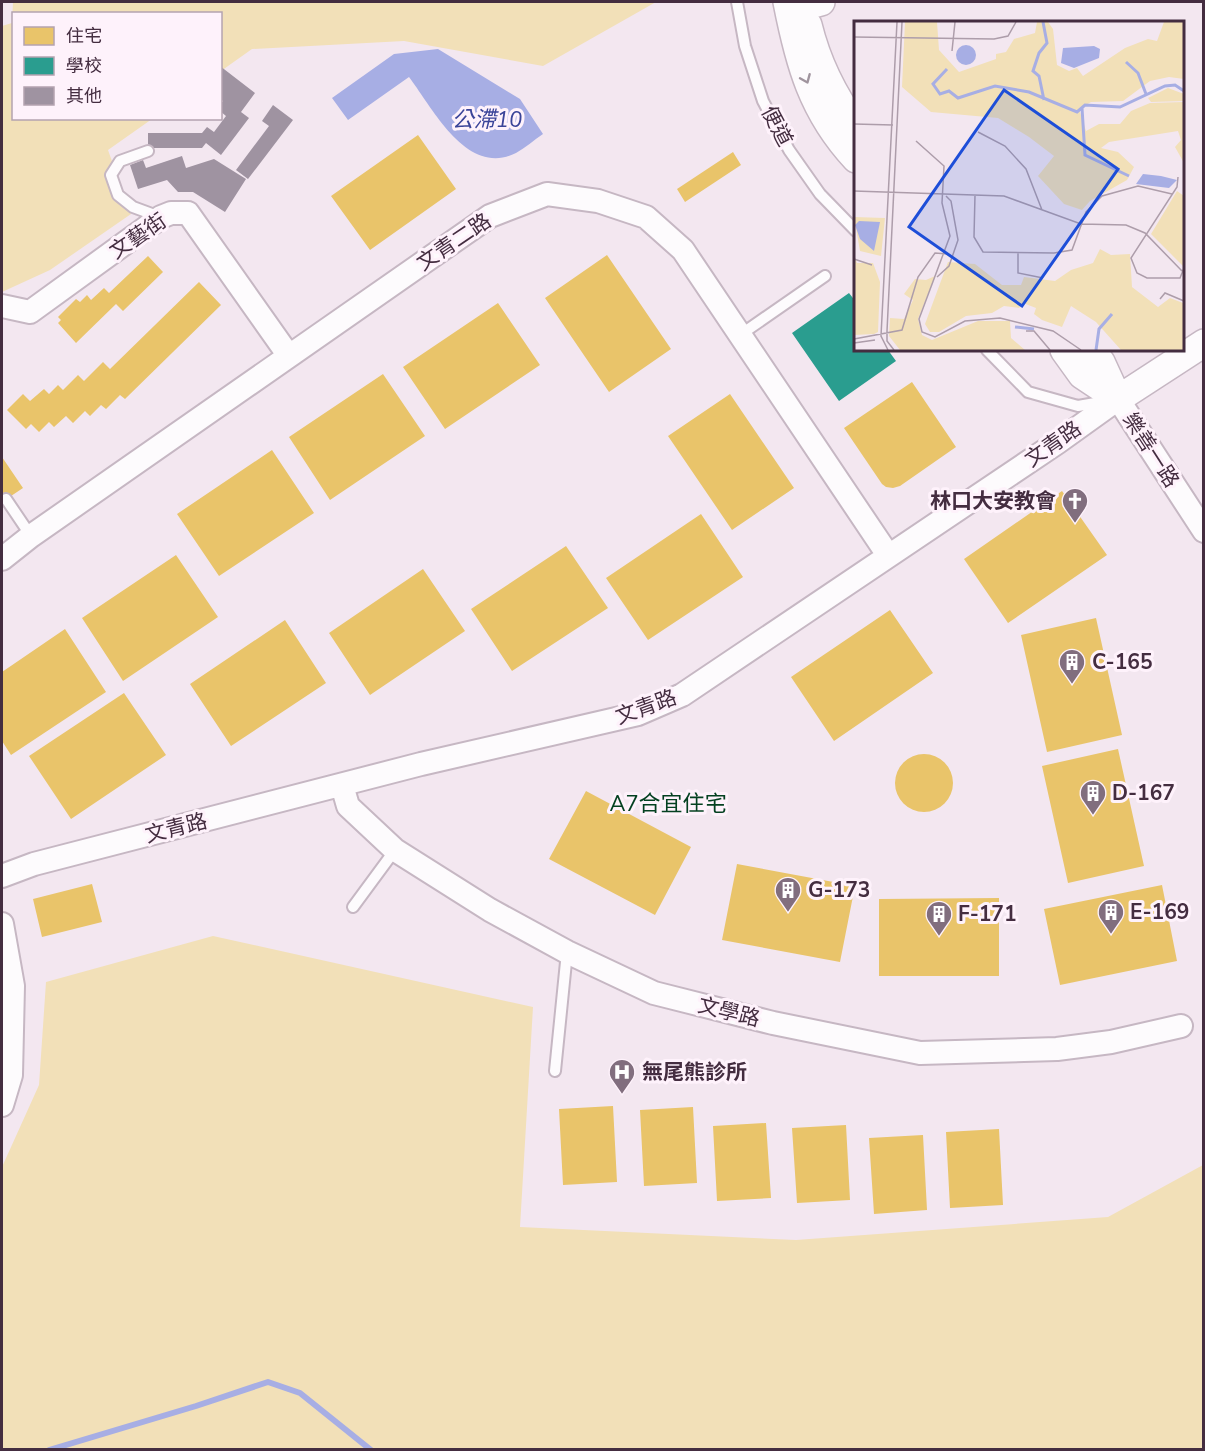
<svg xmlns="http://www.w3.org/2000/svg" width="1205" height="1451" viewBox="0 0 1205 1451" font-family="'Nunito Sans','Noto Sans TC',sans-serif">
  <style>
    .green { fill: #f2e0b8 }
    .water { fill: #a7aee4 }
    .homes { fill: #e9c46a }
    .schools { fill: #2a9d8f }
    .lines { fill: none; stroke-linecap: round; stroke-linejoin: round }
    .stream { stroke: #a7aee4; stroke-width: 6 }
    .building { fill: #9f93a1 }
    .service-casing { stroke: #c6b7c3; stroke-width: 14 }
    .minor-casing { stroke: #c6b7c3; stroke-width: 26 }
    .tertiary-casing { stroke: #c6b7c3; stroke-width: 30 }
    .service { stroke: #fdfbfd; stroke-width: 10 }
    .minor { stroke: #fdfbfd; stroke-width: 22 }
    .tertiary { stroke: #fdfbfd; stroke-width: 27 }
    .oneway { stroke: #a0949e }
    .labels { text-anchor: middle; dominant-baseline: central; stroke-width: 6; stroke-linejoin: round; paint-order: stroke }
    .street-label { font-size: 21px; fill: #442d40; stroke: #fef2fb }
    .poi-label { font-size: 21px; font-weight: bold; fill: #442d40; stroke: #fef2fb; text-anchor: start }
    .water-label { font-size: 22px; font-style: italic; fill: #3a4499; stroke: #fef2fb }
    .neighbourhood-label { font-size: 22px; fill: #044121; stroke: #fef2fb }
    .inset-river { fill: none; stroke: #a7aee4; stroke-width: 3 }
    .inset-road { fill: none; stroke: #ad9daa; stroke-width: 1.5 }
    .view { fill: #1d4ed8; fill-opacity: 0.15; stroke: #1d4ed8; stroke-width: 3 }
    .inset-edge { fill: none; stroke: #442d40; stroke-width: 3 }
  </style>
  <rect width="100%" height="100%" fill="#f3e7f0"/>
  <path class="green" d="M 13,2 L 656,2 L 543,66 L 404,41 L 252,49 L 221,71 L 220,14 L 14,14 L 14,118 L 152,119 L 108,150 L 131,214 L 50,270 L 2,292 L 2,26 L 12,23 Z
    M 213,936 L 533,1007 L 520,1227 L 796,1240 L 1108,1217 L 1203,1165 L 1203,1449 L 2,1449 L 2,1167 L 39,1085 L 46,982 Z"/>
  <path class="water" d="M 438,49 L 520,99 L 543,134 C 534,140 525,148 516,153 C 467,178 432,107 409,77 L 348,120 L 332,98 L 394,54 Z"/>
  <path class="homes" d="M 418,135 L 456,189 L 370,250 L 331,196 Z
    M 733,152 L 741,165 L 685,202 L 677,189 Z
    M 607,255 L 671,349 L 609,392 L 545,298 Z
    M 148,256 L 163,272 L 123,311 L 116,304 L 76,343 L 58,323 L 61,320 L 58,317 L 76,299 L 80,302 L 87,295 L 91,300 L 104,288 L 109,293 Z
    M 199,282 L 221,305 L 125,399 L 120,395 L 106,409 L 101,405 L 90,416 L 85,411 L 73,423 L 66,416 L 54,427 L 49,422 L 39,432 L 31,424 L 26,429 L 7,410 L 23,394 L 30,401 L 44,389 L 49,394 L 58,385 L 63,390 L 78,375 L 84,381 L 103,362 L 110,369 Z
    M 498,303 L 540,365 L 445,429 L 403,367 Z
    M 383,374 L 425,436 L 330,500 L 289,437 Z
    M 912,382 L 956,447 L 900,486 L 893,488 L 886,487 L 882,484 L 844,428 Z
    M 730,394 L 794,488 L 732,530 L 668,436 Z
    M 272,450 L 314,513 L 219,576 L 177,514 Z
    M 2,457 L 23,488 L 2,502 Z
    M 1062,491 L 1107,555 L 1008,623 L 964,559 Z
    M 701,514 L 743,577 L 648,640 L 606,578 Z
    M 566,546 L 608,608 L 512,671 L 471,609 Z
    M 176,555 L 218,617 L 123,681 L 82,618 Z
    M 423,569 L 465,631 L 370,695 L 329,633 Z
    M 890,610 L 933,673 L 834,741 L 791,677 Z
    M 1096,618 L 1122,735 L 1047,752 L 1021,635 Z
    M 285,620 L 326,683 L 231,746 L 190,684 Z
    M 65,629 L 106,692 L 11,755 L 2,741 L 2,672 Z
    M 124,693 L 166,755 L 71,819 L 29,756 Z
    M 1118,749 L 1144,866 L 1068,883 L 1042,766 Z
    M895 783a29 29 0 1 1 58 0a29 29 0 1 1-58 0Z
    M 586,791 L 691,847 L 655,915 L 549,859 Z
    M 737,864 L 855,886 L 840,962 L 722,940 Z
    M 92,884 L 102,922 L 42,937 L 33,899 Z
    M 1162,885 L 1177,961 L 1060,985 L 1044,909 Z
    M 999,898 L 999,976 L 879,976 L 879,899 Z
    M 613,1106 L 617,1182 L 563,1185 L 559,1109 Z
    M 693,1107 L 697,1183 L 644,1186 L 640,1110 Z
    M 766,1123 L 771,1198 L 717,1201 L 713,1126 Z
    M 846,1125 L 850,1200 L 797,1203 L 792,1128 Z
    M 999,1129 L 1003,1205 L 950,1208 L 946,1132 Z
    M 923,1135 L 927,1210 L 874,1214 L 869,1138 Z"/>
  <path class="schools" d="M 849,293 L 856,302 L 856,350 L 888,350 L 896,361 L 839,401 L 792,333 Z"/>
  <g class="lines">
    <path class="stream" d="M 49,1450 L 196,1406 L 268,1382 L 300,1393 L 371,1450"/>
  </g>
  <path class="building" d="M 220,66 L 255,93 L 241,112 L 249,118 L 221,155 L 206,143 L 202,148 L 148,148 L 148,133 L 202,133 L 207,127 L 214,132 L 226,116 L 220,111 L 220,104 L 223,101 L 220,99 Z
    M 273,105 L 293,120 L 248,179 L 236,170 L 269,126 L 262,121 Z
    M 182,156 L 186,168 L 214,159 L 246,179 L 225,212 L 193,192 L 178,192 L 167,180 L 138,189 L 130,165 L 143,160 L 146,168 Z"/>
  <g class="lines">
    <g class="service-casing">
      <path id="service" d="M 737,2 L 745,46 L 763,101 L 789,150 L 820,194 L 856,231
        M 148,151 L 120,161 L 111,175 L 118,195 L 133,207 L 160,217
        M 740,335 L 825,276
        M 987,350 L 1028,392 L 1078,406 L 1107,401
        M 6,499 L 31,536
        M 353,907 L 395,850
        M 555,1071 L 567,952"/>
    </g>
    <g class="minor-casing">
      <path id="minor" d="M 2,306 L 30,312 L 161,217 L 171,213 L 188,213 L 289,356
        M 2,559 L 31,536 L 490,216 L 547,194 L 598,201 L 646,217 L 683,250 L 888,555
        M 342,785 L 348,806 L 395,850 L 490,910 L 567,952 L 654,993 L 773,1023 L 920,1053 L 1057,1049 L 1111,1042 L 1181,1026
        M 2,876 L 34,864 L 421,764 L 638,714 L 682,695 L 1058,442 L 1118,399 L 1204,531
        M 2,924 L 13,986 L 11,1075 L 2,1105"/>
    </g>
    <g class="tertiary-casing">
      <path id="tertiary" d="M 787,2 C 799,63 812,112 856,159
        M 789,2 C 800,9 809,5 821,2
        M 808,25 C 817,62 833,95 856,126
        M 1064,350 L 1082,375 L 1118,399
        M 1092,350 L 1101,362 L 1118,399
        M 1118,399 L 1204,343"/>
    </g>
    <use href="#service" class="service"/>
    <use href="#minor" class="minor"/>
    <use href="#tertiary" class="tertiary"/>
  </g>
  <defs><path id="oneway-chevron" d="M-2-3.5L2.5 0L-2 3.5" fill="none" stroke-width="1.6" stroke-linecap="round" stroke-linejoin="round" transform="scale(1.5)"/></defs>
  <use class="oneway" href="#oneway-chevron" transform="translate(806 79) rotate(67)"/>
  <defs>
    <g id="church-pin" transform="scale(1.35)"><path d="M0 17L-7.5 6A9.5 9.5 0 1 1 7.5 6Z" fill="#816e7e" stroke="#fef2fb"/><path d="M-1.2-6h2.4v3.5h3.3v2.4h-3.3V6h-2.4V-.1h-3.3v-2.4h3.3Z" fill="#fff"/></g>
    <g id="building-pin" transform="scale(1.35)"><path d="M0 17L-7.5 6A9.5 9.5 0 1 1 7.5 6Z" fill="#816e7e" stroke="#fef2fb"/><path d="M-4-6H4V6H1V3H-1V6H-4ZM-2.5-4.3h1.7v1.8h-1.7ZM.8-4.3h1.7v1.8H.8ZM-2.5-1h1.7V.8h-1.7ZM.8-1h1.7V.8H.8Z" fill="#fff"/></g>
    <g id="hospital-pin" transform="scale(1.35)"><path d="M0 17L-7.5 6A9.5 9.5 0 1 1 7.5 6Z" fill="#816e7e" stroke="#fef2fb"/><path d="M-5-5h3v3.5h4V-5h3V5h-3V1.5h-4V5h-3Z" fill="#fff"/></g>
  </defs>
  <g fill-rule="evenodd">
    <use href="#church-pin" x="1075" y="501"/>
    <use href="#building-pin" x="1072" y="662"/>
    <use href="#building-pin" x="1093" y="793"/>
    <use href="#building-pin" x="788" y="890"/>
    <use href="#building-pin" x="1111" y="912"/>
    <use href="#building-pin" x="939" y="914"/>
    <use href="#hospital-pin" x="622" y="1072"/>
  </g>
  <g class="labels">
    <g class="street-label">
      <text transform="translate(777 126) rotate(62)">便道</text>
      <text transform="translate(138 236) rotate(-34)">文藝街</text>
      <text transform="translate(454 242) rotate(-34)">文青二路</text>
      <text transform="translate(1053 444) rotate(-35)">文青路</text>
      <text transform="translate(1151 450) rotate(57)">樂善一路</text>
      <text transform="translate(646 707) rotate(-20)">文青路</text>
      <text transform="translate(176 828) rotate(-14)">文青路</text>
      <text transform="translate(729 1012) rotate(14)">文學路</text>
    </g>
    <g class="poi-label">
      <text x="1056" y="501" text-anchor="end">林口大安教會</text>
      <text x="1092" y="662">C-165</text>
      <text x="1112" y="793">D-167</text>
      <text x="808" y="890">G-173</text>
      <text x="1130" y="912">E-169</text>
      <text x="958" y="914">F-171</text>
      <text x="642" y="1072">無尾熊診所</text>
    </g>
    <g class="water-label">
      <text x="487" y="120">公滯10</text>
    </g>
    <g class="neighbourhood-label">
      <text x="668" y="804">A7合宜住宅</text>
    </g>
  </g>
  <g transform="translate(854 21)">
    <rect width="330" height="330" fill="#f3e7f0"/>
    <path d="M 51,1 L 83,1 L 85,29 L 105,51 L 142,38 L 142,33 L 152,31 L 160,18 L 181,12 L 183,1 L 194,1 L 199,8 L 203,44 L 215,50 L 223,47 L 229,55 L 271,27 L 294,18 L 303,20 L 310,1 L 330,1 L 330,58 L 315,56 L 296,60 L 269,80 L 237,81 L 225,88 L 232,110 L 245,103 L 266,103 L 277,90 L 296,82 L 330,81 L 330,142 L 321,126 L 327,119 L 324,110 L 255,121 L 247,127 L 264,131 L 280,146 L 273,159 L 236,180 L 228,189 L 210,183 L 184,155 L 200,135 L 175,116 L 144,97 L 77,91 L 48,66 ZM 314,67 L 330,73 L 330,80 L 297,81 L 294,77 ZM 323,170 L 330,175 L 329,245 L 297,213 ZM 0,196 L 31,197 L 27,235 L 6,230 ZM 246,228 L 257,234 L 276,233 L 278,266 L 304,286 L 316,277 L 329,282 L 330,329 L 267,329 L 242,301 L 217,285 L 208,306 L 188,299 L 180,293 L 182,287 L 169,282 L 165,287 L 150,285 L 138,292 L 112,295 L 85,311 L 76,311 L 71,303 L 94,241 L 121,243 L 148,264 L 167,264 L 170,256 L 201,260 L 217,249 L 239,242 ZM 0,234 L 3,242 L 19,242 L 26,261 L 24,311 L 20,313 L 0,314 ZM 81,255 L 64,298 L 68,314 L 78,319 L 124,300 L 156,300 L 157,317 L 171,329 L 46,329 L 35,315 L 36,297 L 50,298 L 59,279 L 50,273 L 61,258 L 72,259 Z" fill="#f2e0b8"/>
    <path d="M102 34a10 10 0 1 1 20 0a10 10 0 1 1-20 0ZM 240,25 L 246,28 L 245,37 L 220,47 L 207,42 L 209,27 ZM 289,153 L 307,155 L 323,159 L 315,167 L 282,163 ZM 5,200 L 26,201 L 20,230 L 6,218 L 1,204 Z" fill="#a7aee4"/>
    <path class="inset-river" d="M 189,1 L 193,22 L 185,32 L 179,50 L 185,55 L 190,79M 272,41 L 284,52 L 292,73M 93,48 L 79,63 L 86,73 L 95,70 L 104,77 L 141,65 L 175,71 L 223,91 L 231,84 L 266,86 L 311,65 L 321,64 L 330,70M 228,87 L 231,134 L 275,155M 161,306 L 180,308M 242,329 L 245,308 L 258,293"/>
    <path class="inset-road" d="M 0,16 L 140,18 L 154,15 L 162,1M 98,30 L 101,1M 0,103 L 39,104M 124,111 L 151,125 L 172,148 L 188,189M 62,120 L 90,145 L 88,182 L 96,215 L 65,298 L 68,311 L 81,316 L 111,300 L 146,297 L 199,310 L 227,329M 324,156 L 323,166 L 277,237 L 283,252 L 293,257 L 326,257 L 330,247M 0,170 L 150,175 L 227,203 L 272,204 L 291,212 L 328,250M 121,174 L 120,216 L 129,231 L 200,232 L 218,229 L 232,191 L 248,175 L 284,165 L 318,173M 164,232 L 164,252 L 189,257M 0,238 L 18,244M 83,256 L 95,245 L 104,219 L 97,180 L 92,175M 306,278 L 311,272 L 330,280M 172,310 L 180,310 L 196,329M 0,318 L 48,309 L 64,256 L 81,232 L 94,233M 0,322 L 21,319M 34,329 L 27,315 L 43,1M 40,329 L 33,320 L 33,310 L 48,1"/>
    <path class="view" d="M 150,69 L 264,148 L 168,285 L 55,206 Z"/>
    <rect width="330" height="330" class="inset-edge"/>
  </g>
  <rect width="1205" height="1451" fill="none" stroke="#442d40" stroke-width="6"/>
  <rect x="12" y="12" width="210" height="108" fill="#fef2fb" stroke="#b4a3b0" stroke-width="1.5"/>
  <rect x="24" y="27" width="30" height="18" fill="#e9c46a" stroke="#b4a3b0" stroke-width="1.5"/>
  <text x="66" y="42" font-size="18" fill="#442d40">住宅</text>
  <rect x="24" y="57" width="30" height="18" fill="#2a9d8f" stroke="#b4a3b0" stroke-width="1.5"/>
  <text x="66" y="72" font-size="18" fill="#442d40">學校</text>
  <rect x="24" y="87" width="30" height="18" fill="#9f93a1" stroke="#b4a3b0" stroke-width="1.5"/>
  <text x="66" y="102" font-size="18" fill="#442d40">其他</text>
</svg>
